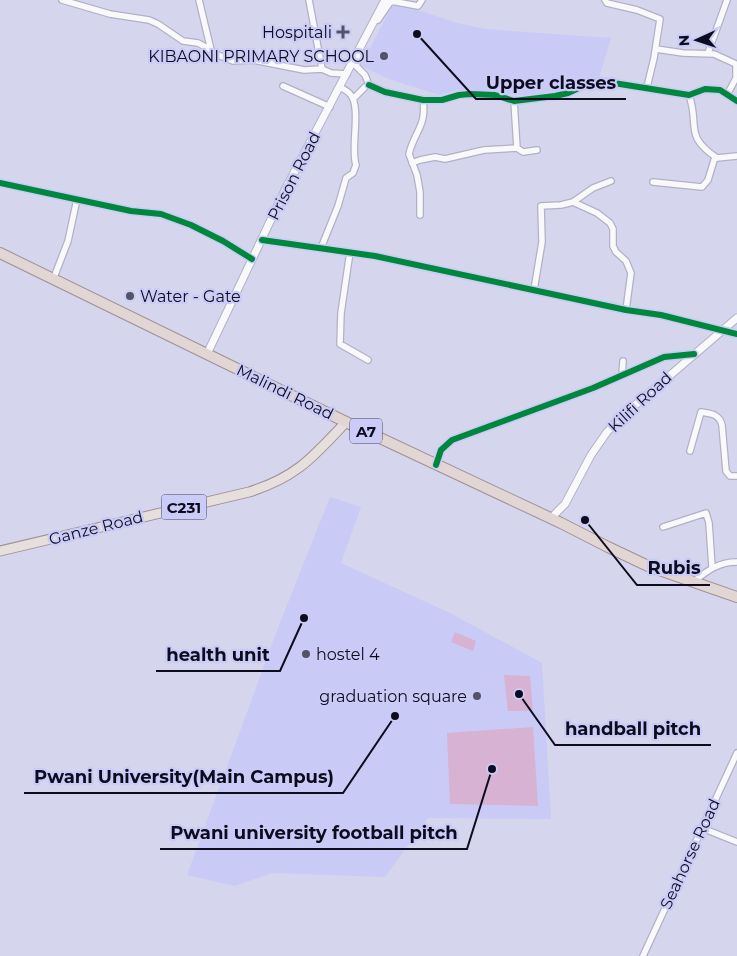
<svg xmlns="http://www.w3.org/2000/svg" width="737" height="956" viewBox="0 0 737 956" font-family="Montserrat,sans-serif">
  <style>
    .built { fill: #cacaf6 }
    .green { fill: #d8b2d3 }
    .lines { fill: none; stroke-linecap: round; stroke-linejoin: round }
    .minor-casing { stroke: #b1b1c5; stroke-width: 8 }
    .tertiary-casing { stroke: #b1b1c5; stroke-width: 9 }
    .primary-casing { stroke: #a09195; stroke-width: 11 }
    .trunk-casing { stroke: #a09195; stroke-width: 12 }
    .minor { stroke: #f9f9fc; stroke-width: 5.5 }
    .tertiary { stroke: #f9f9fc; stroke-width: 7 }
    .primary { stroke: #e7dede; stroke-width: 9 }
    .trunk { stroke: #e2d6d4; stroke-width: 10 }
    .cycleway-casing { stroke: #cbcbf7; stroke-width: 9 }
    .cycleway { stroke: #00873e; stroke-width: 6 }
    .poi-dot { fill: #535266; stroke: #cbcbf7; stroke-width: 2 }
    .labels { text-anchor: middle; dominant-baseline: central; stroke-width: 4.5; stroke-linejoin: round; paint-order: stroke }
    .shield { fill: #cbcbf7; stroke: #46455f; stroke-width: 1 }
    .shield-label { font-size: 15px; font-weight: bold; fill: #0d0c1e }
    .poi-label { font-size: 16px; fill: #0d0c1e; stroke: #cbcbf7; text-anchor: end }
    .street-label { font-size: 16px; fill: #0d0c1e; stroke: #cbcbf7 }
    .leader { fill: none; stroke: #0d0c1e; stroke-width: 2 }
    .callout-dot { fill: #0d0c1e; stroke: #cbcbf7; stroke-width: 2 }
    .callout-label { font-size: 18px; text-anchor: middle; font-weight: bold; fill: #0d0c1e; stroke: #cbcbf7; stroke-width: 4.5; stroke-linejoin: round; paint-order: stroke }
  </style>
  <rect width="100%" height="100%" fill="#d5d5ed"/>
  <path class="built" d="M 394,2 L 457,23 L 485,29 L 611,38 L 598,81 L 537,95 L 517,95 L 479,90 L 458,90 L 439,95 L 389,79 L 361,66 Z
    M 330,497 L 361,507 L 341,563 L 450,613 L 542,663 L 551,819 L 428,818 L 385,877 L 272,873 L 235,886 L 187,875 L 278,628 Z"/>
  <path class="green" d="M 455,632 L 476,641 L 473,651 L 451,642 Z
    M 504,675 L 530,676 L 533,711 L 508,711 Z
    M 533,727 L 538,806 L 450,804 L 447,733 Z"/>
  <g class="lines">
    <g class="minor-casing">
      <path id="minor" d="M 62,0 L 110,14 L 149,20 L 158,24 L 183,41 L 198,43 L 211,50
        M 199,0 L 211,50 L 218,55 L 233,61 L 253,60 L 304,70 L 322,69
        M 309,0 L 322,69 L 331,73 L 347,74
        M 605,0 L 607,3 L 637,10 L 660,19 L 654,58 L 647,87
        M 378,20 L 391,1 L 418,6 L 422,0
        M 656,49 L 683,53 L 714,54 L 736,64 L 736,78 L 727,95
        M 361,53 L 356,66 L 365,75 L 369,85
        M 708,53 L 727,0
        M 369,85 L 385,92 L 423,100 L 442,100 L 459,95 L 470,94 L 495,95 L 514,101 L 555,96 L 568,93 L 592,82 L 601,81 L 689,95 L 705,89 L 720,90 L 737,101
        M 283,86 L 330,107
        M 689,95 C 700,126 683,135 717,158 L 737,156
        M 353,99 L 365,87 L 369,85
        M 514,101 L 517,148 L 523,152 L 537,150
        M 412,163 L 420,160 L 435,157 L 445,159 L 484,150 L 517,148
        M 653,182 L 702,187 L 708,180 L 715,157
        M 0,183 L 131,211 L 161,214 L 191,225 L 223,241 L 252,259
        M 573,202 L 593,188 L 611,181
        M 420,215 L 420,192 L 417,175 L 409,154 C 414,132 427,126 423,100
        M 262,240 L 375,256 L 626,310 L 661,315 L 737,334
        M 321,248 L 338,206 L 346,178 L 353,173 L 356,165 C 350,148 362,107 350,94 C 348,91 343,89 340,87
        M 350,252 L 341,313 L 340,344 L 368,360
        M 53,280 L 68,241 L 77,199
        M 534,290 L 542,242 L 541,206 L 561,205 L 573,202 L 597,213 L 610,223 L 613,229 L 613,246 L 616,252 L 626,261 L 631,273 L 626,310
        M 622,375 L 623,361
        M 690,451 L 701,412 C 712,414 719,414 722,425 L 726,471 L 730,476 L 737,476
        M 436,465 L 441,450 L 452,440 L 593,388 L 664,357 L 694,354
        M 663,527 L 706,513 L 709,523 L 712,567
        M 693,582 C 707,571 718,562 737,562
        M 702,828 L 737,842
        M 643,956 L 737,753"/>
    </g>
    <g class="tertiary-casing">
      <path id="tertiary" d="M 207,354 L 286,188 L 385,0
        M 551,518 L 565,504 L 591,455 L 607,432 L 619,419 L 737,318"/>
    </g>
    <g class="primary-casing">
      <path id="primary" d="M 0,551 L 249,492 C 297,477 313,457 346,422"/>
    </g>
    <g class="trunk-casing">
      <path id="trunk" d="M 0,253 L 346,422 L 561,523 L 608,547 L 648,566 L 737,597"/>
    </g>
    <use href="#minor" class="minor"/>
    <use href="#tertiary" class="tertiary"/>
    <use href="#primary" class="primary"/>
    <use href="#trunk" class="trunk"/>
    <g class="cycleway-casing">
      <path id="cycleway" d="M 369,85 L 385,92 L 423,100 L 442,100 L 459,95 L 470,94 L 495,95 L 514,101 L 555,96 L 568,93 L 592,82 L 601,81 L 689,95 L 705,89 L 720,90 L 737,101
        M 0,183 L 131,211 L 161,214 L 191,225 L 223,241 L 252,259
        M 262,240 L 375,256 L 626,310 L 661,315 L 737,334
        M 436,465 L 441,450 L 452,440 L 593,388 L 664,357 L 694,354"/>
    </g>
    <use href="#cycleway" class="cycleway"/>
  </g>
  <g class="poi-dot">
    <path d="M340.5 24.5h5v5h5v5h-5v5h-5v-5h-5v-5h5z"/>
    <circle cx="384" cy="56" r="5"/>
    <circle cx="130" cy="296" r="5"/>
    <circle cx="306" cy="654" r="5"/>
    <circle cx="477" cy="696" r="5"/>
  </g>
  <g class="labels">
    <g class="shield">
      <rect x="350" y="418.5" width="32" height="25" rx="4"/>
      <rect x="161.5" y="494.5" width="45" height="25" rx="4"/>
    </g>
    <g class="shield-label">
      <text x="366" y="431">A7</text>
      <text x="184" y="507">C231</text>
    </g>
    <g class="poi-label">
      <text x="332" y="32">Hospitali</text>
      <text x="374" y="56">KIBAONI PRIMARY SCHOOL</text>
      <text x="140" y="296" text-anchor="start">Water - Gate</text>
      <text x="316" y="654" text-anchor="start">hostel 4</text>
      <text x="467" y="696">graduation square</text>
    </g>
    <g class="street-label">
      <text transform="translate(294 176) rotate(-63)">Prison Road</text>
      <text transform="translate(285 392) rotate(26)">Malindi Road</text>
      <text transform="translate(640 402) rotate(-43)">Kilifi Road</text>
      <text transform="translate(96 528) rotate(-14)">Ganze Road</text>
      <text transform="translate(690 854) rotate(-65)">Seahorse Road</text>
    </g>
  </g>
  <path class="leader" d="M417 34L476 99H626M585 520L637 585H710M304 618L280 671H156M519 694L555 745H711M395 716L343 793H24M492 769L467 849H160"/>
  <g class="callout-dot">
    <circle cx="417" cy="34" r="5"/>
    <circle cx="585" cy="520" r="5"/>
    <circle cx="304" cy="618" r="5"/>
    <circle cx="519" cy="694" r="5"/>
    <circle cx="395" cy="716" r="5"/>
    <circle cx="492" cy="769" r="5"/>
  </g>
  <g class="callout-label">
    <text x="551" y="89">Upper classes</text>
    <text x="674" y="574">Rubis</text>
    <text x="218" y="661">health unit</text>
    <text x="633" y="735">handball pitch</text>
    <text x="184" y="783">Pwani University(Main Campus)</text>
    <text x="314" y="839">Pwani university football pitch</text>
  </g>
  <g transform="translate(697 40) rotate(267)" stroke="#cbcbf7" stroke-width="4" paint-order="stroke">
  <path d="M0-4L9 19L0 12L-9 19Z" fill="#0d0c1e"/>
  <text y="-8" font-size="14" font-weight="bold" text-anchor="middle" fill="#0d0c1e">N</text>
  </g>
</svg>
